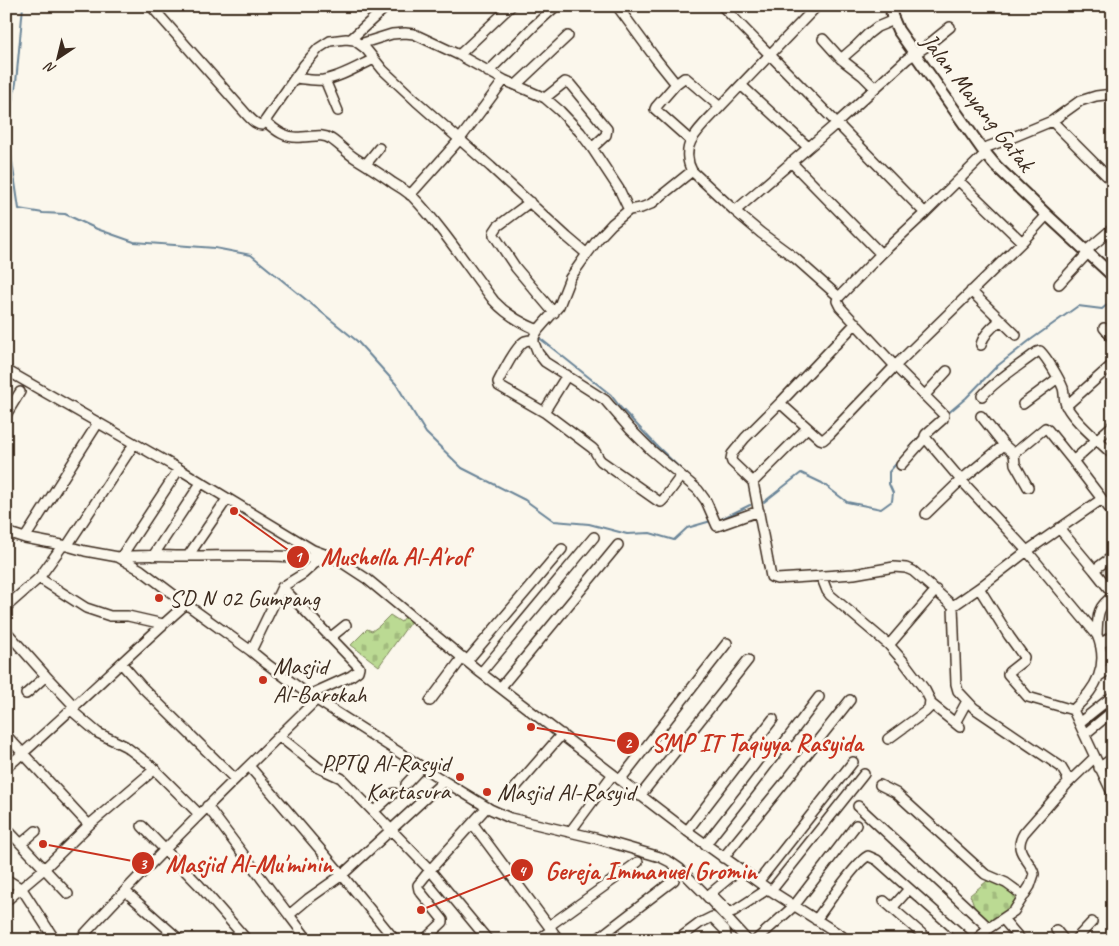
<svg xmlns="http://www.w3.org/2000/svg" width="1119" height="946" viewBox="0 0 1119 946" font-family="Caveat,sans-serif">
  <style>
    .cemetery { fill: url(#cemetery-stones); stroke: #7b8258 }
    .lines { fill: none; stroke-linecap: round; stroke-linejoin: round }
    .stream { stroke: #6b8598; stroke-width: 2 }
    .minor-casing { stroke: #3b2a1e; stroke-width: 12 }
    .tertiary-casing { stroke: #3b2a1e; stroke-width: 14 }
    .minor { stroke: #fbf7ec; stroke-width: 9 }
    .tertiary { stroke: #fbf7ec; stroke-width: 10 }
    .poi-dot { fill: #c8321e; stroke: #fbf7ec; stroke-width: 2 }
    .labels { text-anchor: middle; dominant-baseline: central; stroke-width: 5; stroke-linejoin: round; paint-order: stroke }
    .street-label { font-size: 24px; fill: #3b2a1e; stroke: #fbf7ec }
    .poi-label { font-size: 24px; fill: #3b2a1e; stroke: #fbf7ec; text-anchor: start }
    .leader { fill: none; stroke: #c8321e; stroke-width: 2 }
    .callout-dot { fill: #c8321e; stroke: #fbf7ec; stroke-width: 2 }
    .mark-label { font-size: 15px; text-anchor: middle; font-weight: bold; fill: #fff }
    .callout-label { font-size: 25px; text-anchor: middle; font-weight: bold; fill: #c8321e; stroke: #fbf7ec; stroke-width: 5; stroke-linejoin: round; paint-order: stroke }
  </style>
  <defs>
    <pattern id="cemetery-stones" width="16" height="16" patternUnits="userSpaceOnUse" patternTransform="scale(1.25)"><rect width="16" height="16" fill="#bbda93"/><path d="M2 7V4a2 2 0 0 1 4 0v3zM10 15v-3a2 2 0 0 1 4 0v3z" fill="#a2bb7e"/></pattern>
  </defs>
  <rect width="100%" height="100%" fill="#fbf7ec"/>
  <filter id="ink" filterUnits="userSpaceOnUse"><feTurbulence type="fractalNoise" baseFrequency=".02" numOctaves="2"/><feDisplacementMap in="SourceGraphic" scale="10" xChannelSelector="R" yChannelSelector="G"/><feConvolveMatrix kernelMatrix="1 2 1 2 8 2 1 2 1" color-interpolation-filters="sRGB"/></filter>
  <g filter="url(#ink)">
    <path class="cemetery" d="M 390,615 L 401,622 L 405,617 L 411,621 L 379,666 L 351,645 L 367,629 L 372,631 L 379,626 Z
      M 987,881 C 1001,882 1010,889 1018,899 C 1012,910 1001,919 988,923 L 976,912 L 970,895 Z"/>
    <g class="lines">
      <path class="stream" d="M 23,6 L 16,83 L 10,113 L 10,148 L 19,209 L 43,213 L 65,214 L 97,229 L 134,242 L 215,248 L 251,255 L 357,341 L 396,384 L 426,433 L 462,468 L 525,500 L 554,521 L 589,524 L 627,534 L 650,533 L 674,540 L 687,528 L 711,521
        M 537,336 L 611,395 L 620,407 L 656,445 L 689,477
        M 946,415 L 966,398 L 996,367 L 1029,341 L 1078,306 L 1102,309 L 1113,300
        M 764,502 L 801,473 L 822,483 L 847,502 L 881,509 L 892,501 L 893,493 L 889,484 L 889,472 L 921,435
        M 719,520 L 750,505"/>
      <g class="minor-casing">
        <path id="minor" d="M 151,6 L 248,116 C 252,120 256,125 262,125 L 265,121 L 304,65 L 319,48 L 330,41 L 346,39 L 354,40 L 366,49 L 383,70 L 416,101 L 491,167 L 567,237 L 587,254
          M 617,6 L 656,59 L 676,84 L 684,78 L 686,78 L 720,107
          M 722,6 L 925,213
          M 817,6 C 785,39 753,72 721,106 C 711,117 698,128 691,141 C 686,150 687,162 692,171 L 735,211 L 837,123 L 907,59 L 924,48 L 950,27
          M 351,39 L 387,6
          M 823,39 L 841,59 L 863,76 L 875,88
          M 360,44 L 392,34 L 405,33 L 414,34 L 459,55 L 504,80 L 545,98 L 560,111 L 580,132 L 592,148 L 619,189 L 629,210
          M 459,55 L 511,6
          M 841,59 L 856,46 L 868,34 L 877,27 L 894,20
          M 488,72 L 534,26 L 556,6
          M 295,78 C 304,79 313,81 323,80 C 339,78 359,66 374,59
          M 325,80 L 338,111
          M 676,84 L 656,107 L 655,109 L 691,141
          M 516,85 L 568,36
          M 741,85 L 808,147
          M 545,98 L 565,82 L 570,84 L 607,129 L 606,135 L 592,148
          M 265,121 C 276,131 286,139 302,137 C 313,137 321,133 331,139 C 340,145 347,153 355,158 C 368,166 381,174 393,183 C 400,187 406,191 412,196 C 443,228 467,266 494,301 C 506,314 521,323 538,330
          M 1052,121 L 1113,182
          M 982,149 L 1011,138 L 1052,121 L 1080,101 L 1096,96 L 1113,94
          M 986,153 L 925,213 L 881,254 L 838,298 L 837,301 L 840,307 L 895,366 L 1022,242 L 1047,215
          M 791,162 L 881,254
          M 366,164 L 379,148
          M 692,171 L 651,204 L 641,208 L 629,210 L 612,224 L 598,239 L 587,254 L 570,278 L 559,306 L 538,330 L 534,337 L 534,343 L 538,353 L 545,362 L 605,400 L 630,429 L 651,450 L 698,490 L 706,501 L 717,526 L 759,511
          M 959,181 L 1022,242
          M 410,195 L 460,139 L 504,80
          M 530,202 L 498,226 L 494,232 L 494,235 L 516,268 L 554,313
          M 735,211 L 761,233 L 795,258 L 839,297
          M 1086,251 L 1113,228
          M 1059,284 L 1088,253
          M 971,291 L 1016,335
          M 1104,328 L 1113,339
          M 533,340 C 531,340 528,340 525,341 C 516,346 503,372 498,382 L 499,386 L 544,412 L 592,448 C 596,451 597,457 601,461 L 658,501 L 661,502 L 664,499 L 681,476
          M 981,345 C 983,335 993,326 1001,320
          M 6,370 L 179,469 L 313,550 L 335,558 L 367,579 L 481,673 L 687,831 L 768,889 L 842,936 L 845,940
          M 925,395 L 947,371
          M 982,396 C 997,379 1019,366 1037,352 L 1040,351 C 1047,358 1059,378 1063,388 C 1065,394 1063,401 1067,407 C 1075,422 1100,442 1113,455
          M 780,403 L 820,439 L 823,440 L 830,434 L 895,366 L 944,415 L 943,419 L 926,434 L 925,436 L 928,441 L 961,480 L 1027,551 L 979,588 L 953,606 L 913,571 L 906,568 L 894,567 L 854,574 L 777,579 L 771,577 L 753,482 L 732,462 L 731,459 L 732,454 L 745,438 L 780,403 L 856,323
          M 1023,404 L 1058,378
          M 1066,406 L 1113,364
          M 544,412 L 567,375
          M 6,415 L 20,392
          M 981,416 L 1004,445
          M 1014,453 L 1015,464 L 1028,487
          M 901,465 L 926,437
          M 753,482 L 807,428
          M 1102,499 L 1113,513
          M 926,514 L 961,480 L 1004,445 L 1012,452 L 1016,452 L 1045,428 L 1048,430 L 1073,461
          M 1059,528 L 1094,570 L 1113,594
          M 6,532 L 25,538 L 67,546 L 85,551 L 118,557 L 141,570 L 186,604 L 251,651 L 267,664 L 309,695 L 444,781 L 490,809 L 510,818 L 595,838 L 660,857 L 670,862 L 680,869 L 703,892 L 747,940
          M 25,538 L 98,423
          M 67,546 L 134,444
          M 153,556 L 201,483
          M 188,556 L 227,499
          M 118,557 C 138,554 167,556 188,556 C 231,556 276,554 320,559
          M 121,557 L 179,469
          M 1094,570 L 1113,556
          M 821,576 L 827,591 L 830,595 L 889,645 L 904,662 L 925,690 L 930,700 L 929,708 L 925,712 L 888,739
          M 39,578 L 86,608 L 110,616 L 128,616 L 163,624
          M 282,587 L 359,667 L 358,671 L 351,676 L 309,695
          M 979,588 L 1009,636 L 1024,657 L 1023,661 L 1009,672 L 1008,674 L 1028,697 L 1073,710
          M 953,606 L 956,684 L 958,691 L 974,708 L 1061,767 L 1067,777 L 1068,783
          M 6,607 L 39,578 L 63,545
          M 6,631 L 46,676 L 75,707
          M 1097,635 C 1098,616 1096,608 1113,596
          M 331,637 L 346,625
          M 1101,644 L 1113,635
          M 889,645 L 936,590
          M 251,651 L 282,587 L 303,574 L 323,556
          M 467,661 L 562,549
          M 121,663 L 142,687 L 235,779
          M 481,673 L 594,537
          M 1099,676 L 1113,667
          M 501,687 L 618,545
          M 26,694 L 46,676
          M 430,701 L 463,657
          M 930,703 L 960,727
          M 71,710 L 98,733 L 125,746 L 149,764 L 199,814
          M 955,723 L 967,701
          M 1079,723 L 1113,696
          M 1085,734 L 1113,711
          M 6,735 L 89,825
          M 279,736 L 319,768 L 341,778 L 430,870 L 488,940
          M 1095,757 L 1113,795
          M 249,766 L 342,875 L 395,940
          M 6,768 C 67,715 125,658 186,604
          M 1099,768 L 1113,758
          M 620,780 L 727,643
          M 406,784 L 422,767
          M 880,785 L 896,793 L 985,874 L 1006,883 L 1024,896
          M 515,788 L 562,734
          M 640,796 L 748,660
          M 207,806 L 289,915
          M 858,806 L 989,928
          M 374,811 L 394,793
          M 473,824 L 559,940
          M 142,826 L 199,885 L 247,940
          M 6,828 L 68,894
          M 687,831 L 773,719
          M 570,832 L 613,774
          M 21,844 L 36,831
          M 705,845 L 749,789 L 819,697
          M 723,858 L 789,777 L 850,700
          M 740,869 L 711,893 L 712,895 L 728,911 L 731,912 L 734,911 L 768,889
          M 6,879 L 22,889 L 55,940
          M 758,882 L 853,762
          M 125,891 L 180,940
          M 771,891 L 864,774
          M 6,901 L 44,869 L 89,825 L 155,769
          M 884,901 L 929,940
          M 892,908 L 909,889
          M 1003,919 L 1021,940
          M 816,920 C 825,907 857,861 868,856 L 877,860 L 967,940
          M 549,926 L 638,862
          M 1056,930 L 1064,940
          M 79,940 C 155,857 236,778 316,700
          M 308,940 L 289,915 L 308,899 L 342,875 L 444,781
          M 424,940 L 443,922 L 443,920 L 419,890 L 418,885 L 430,870 L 487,807
          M 537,940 L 552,930
          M 596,940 L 674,880
          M 677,940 L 700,923 L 712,917 L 725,930 L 726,936 L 724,940
          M 756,940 L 794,906 L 856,825
          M 976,940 L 989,928 L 1014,911 L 1030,886 L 1034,874 C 1030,858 1012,853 1024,833 L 1068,783 L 1095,757 L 1073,710 C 1096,689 1110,666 1097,635 L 1027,551 L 1102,499 L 1073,461 L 1113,425
          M 1075,940 L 1092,922"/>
      </g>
      <g class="tertiary-casing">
        <path id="tertiary" d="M 891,6 L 892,16 L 898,30 L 982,149 L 996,166 L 1047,215 L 1113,276"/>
      </g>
      <use href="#minor" class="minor"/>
      <use href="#tertiary" class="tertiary"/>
    </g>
  </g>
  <g class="poi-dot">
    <circle cx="159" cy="598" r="5"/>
    <circle cx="263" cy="680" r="5"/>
    <circle cx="460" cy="777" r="5"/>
    <circle cx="487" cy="792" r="5"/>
  </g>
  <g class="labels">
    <g class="street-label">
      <text transform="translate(978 102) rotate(52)">Jalan Mayang Gatak</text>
    </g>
    <g class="poi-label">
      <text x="169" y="598">SD N 02 Gumpang</text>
      <text x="273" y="666">Masjid<tspan x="273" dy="28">Al-Barokah</tspan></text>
      <text x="450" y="763" text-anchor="end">PPTQ Al-Rasyid<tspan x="450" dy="28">Kartasura</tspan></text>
      <text x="497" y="792">Masjid Al-Rasyid</text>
    </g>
  </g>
  <path class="leader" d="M234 511L298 557M531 727L628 743M43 844L143 863M421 910L522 870"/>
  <g class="callout-dot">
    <circle cx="234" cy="511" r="5"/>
    <circle cx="531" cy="727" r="5"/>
    <circle cx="43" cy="844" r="5"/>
    <circle cx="421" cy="910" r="5"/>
    <circle cx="298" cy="557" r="12"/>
    <circle cx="628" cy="743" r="12"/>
    <circle cx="143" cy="863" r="12"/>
    <circle cx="522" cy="870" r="12"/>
  </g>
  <g class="mark-label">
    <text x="298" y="562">1</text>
    <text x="628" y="748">2</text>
    <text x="143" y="869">3</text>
    <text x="522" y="876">4</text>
  </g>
  <g class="callout-label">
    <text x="395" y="565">Musholla Al-A'rof</text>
    <text x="757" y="751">SMP IT Taqiyya Rasyida</text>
    <text x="249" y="872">Masjid Al-Mu'minin</text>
    <text x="651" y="879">Gereja Immanuel Gromin</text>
  </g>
  <rect width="1119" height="946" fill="none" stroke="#fbf7ec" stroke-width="25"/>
  <rect x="12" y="12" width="1094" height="921" fill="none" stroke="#3b2a1e" stroke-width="2" filter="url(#ink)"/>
  <g transform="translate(58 58) rotate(215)" stroke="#fbf7ec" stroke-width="4" paint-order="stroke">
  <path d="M0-4L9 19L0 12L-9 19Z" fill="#3b2a1e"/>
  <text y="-8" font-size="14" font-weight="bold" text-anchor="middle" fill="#3b2a1e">N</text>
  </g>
</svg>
